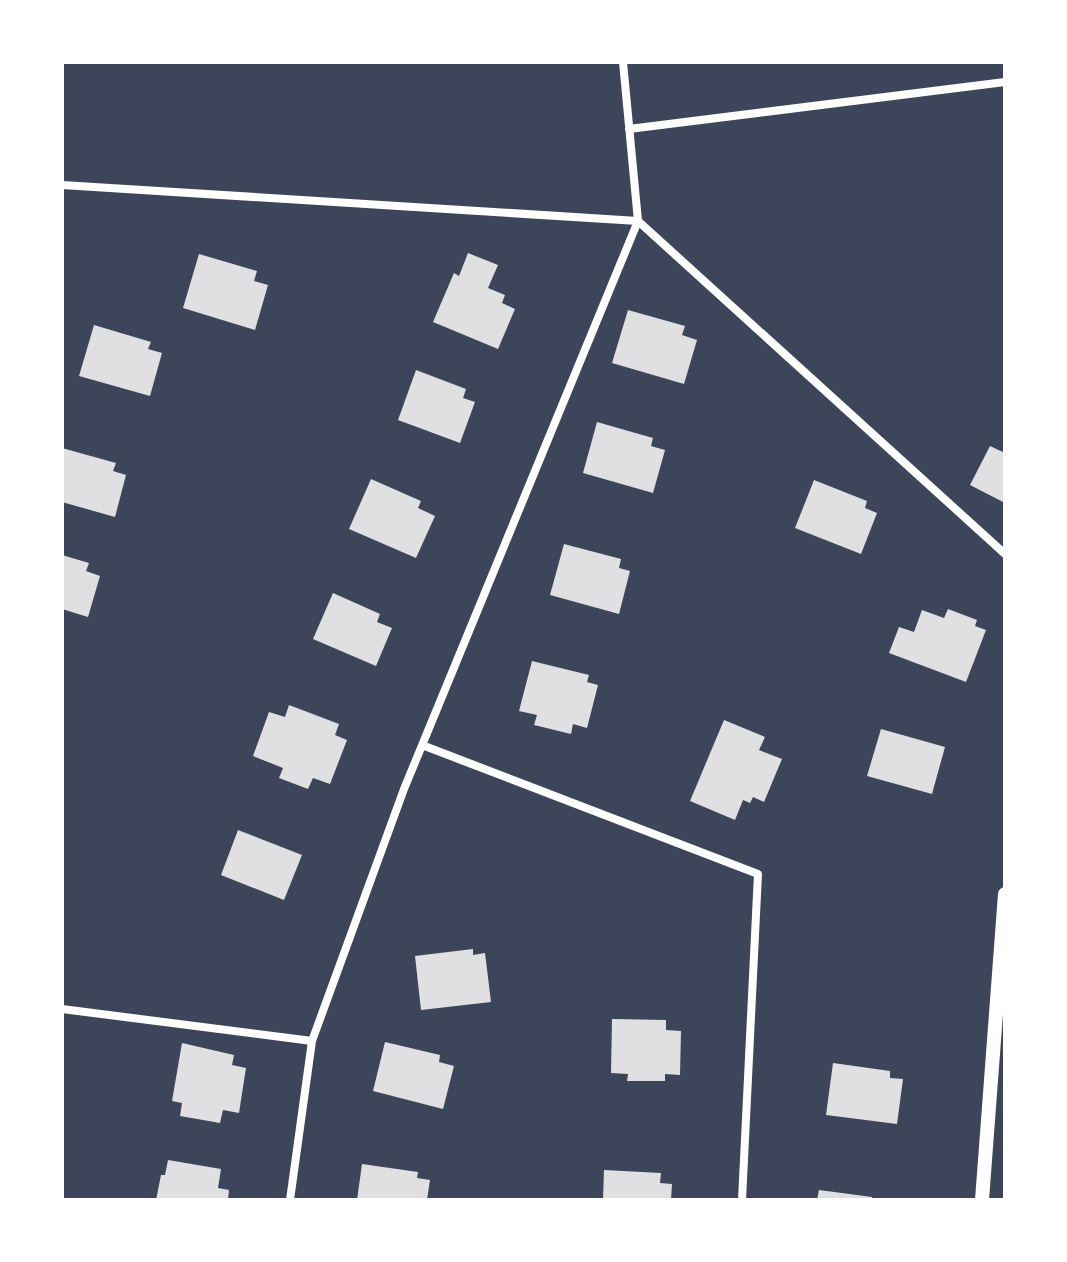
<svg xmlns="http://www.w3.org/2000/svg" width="1067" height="1262" viewBox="0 0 1067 1262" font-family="'DM Sans',sans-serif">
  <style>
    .green { fill: #3c4559 }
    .building { fill: #e0e0e3 }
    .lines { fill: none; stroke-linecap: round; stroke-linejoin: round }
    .minor { stroke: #fff; stroke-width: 8 }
    .tertiary { stroke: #fff; stroke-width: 14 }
  </style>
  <rect width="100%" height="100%" fill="#2d3142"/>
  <path class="green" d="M 62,62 L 1005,62 L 1005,1200 L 62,1200 Z"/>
  <path class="building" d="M 468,253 L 498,265 L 488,288 L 505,295 L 502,303 L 515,309 L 498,349 L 433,322 L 454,273 L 459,276 Z
    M 199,254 L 257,271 L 254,281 L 268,285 L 255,330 L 183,308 Z
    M 628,310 L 685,326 L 682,335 L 697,340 L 684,384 L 612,363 Z
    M 94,325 L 151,342 L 148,349 L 162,353 L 150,396 L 79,376 Z
    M 416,370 L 466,389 L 463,398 L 475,402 L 460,443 L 398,420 Z
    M 597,422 L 653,438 L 651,446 L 665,450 L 653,493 L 583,473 Z
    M 990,446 L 1005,453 L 1005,503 L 970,485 Z
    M 62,448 L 116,463 L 113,471 L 126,475 L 115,517 L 62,502 Z
    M 371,479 L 421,501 L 418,508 L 435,516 L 416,558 L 349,529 Z
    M 814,480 L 867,501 L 865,508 L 877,513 L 861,554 L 795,528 Z
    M 564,544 L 621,559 L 619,568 L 630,571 L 619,614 L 550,595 Z
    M 62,555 L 89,563 L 86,571 L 100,576 L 88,617 L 62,609 Z
    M 333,593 L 380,614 L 377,622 L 392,628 L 376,666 L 313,639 Z
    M 948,609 L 977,620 L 975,626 L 986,630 L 966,682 L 889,653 L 899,627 L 914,632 L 922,610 L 944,618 Z
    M 532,661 L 589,675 L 587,682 L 598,685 L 587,728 L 573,724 L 571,734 L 534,725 L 537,715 L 519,711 Z
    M 289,705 L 339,724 L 335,735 L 347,740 L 330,784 L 313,778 L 308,789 L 279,778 L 283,768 L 253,756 L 269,712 L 285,717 Z
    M 724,720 L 765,737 L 759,750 L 782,759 L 764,802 L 753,797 L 750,803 L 743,800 L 735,820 L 690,801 Z
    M 881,729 L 945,747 L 932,794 L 867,776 Z
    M 238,830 L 302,855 L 284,900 L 221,875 Z
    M 473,949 L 473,955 L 485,953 L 491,1002 L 421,1010 L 415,956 Z
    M 612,1019 L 666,1020 L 666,1030 L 681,1031 L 680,1075 L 665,1074 L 665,1081 L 627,1081 L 628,1074 L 611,1073 Z
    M 385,1042 L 440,1055 L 439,1062 L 454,1066 L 443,1109 L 373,1091 Z
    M 182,1043 L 234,1055 L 232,1065 L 246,1068 L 239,1113 L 223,1110 L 220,1123 L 180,1116 L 182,1103 L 172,1101 Z
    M 833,1063 L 890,1071 L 890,1078 L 903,1079 L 897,1124 L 826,1115 Z
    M 168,1160 L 221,1169 L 218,1188 L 229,1190 L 228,1200 L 156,1200 L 161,1175 L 165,1175 Z
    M 362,1164 L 418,1172 L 417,1178 L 430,1180 L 427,1200 L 357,1200 Z
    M 604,1170 L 661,1173 L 660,1183 L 672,1184 L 671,1200 L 603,1200 Z
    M 819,1190 L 872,1197 L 872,1200 L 817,1200 Z"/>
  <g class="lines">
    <path class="minor" d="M 629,129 L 1005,82
      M 62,185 L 638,221 L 1005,554
      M 422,745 L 758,874 L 742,1200
      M 62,1009 L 312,1041
      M 290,1200 L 312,1041 L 404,789 L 638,221 L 623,62"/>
    <path class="tertiary" d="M 982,1200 L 1005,894"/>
  </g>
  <rect width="1067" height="1262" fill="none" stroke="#ffffff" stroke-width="128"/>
</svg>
